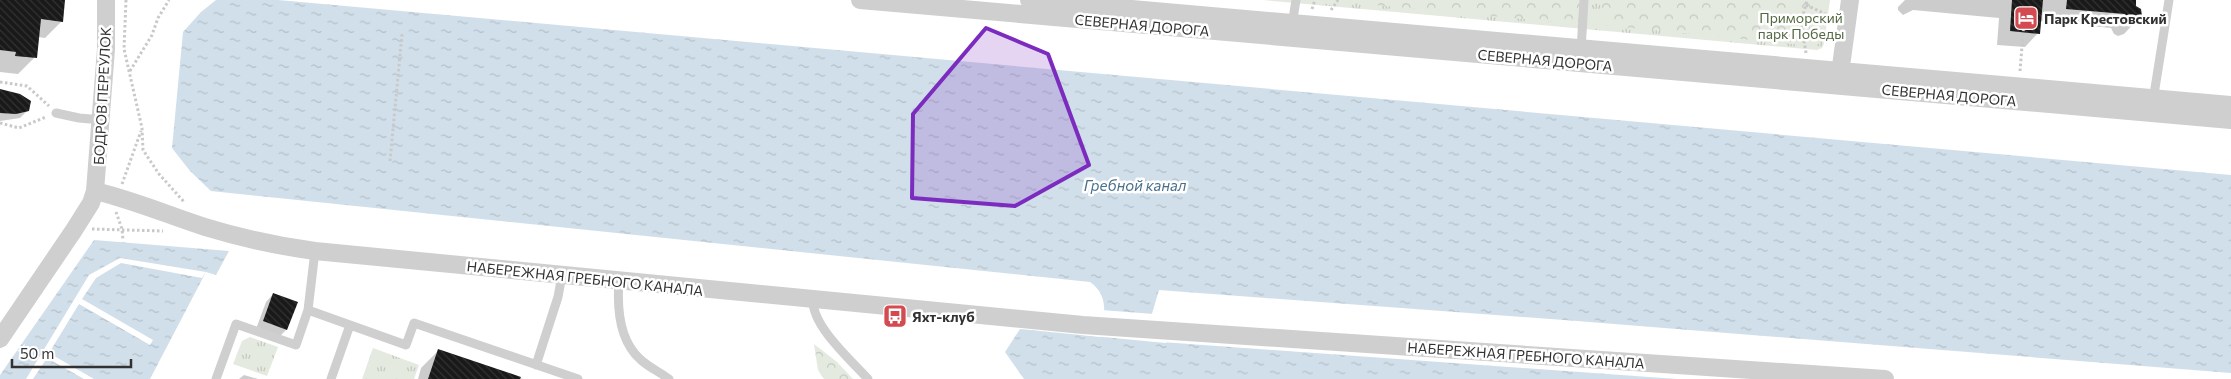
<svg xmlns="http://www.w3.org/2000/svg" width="2231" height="379" viewBox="0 0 2231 379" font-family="Commissioner,sans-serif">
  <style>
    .grass { fill: url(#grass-tufts) }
    .forest { fill: url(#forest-crowns) }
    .water { fill: url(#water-ripples) }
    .pier { fill: #fff }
    .shadow { fill: #0003 }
    .building { fill: url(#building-back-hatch) }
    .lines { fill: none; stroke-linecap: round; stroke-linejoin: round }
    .path { stroke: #c9c9c9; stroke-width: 3; stroke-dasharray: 2.5 2.5; stroke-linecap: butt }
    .service { stroke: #cfcfcf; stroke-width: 9 }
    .minor { stroke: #cfcfcf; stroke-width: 18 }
    .marked { fill: #7b2cbf; fill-opacity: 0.2; stroke: #7b2cbf; stroke-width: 4; stroke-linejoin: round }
    .labels { text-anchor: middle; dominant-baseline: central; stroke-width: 5; stroke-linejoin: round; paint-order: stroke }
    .park-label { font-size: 14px; fill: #546943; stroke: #fff }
    .poi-label { font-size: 14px; font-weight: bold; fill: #323232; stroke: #fff; text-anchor: start }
    .street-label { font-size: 14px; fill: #323232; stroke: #fff }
    .water-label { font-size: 15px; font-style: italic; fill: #486f8c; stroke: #fff }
  </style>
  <defs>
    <pattern id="grass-tufts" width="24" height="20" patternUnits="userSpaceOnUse" patternTransform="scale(1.25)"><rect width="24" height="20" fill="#e4eadf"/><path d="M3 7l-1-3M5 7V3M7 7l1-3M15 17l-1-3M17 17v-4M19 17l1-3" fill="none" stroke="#c4c9c0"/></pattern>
    <pattern id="forest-crowns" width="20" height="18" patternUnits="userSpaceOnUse" patternTransform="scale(1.25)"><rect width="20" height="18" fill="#e4eadf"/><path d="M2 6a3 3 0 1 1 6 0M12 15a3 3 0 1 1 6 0" fill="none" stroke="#c4c9c0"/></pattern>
    <pattern id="water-ripples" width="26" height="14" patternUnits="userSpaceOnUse" patternTransform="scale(1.25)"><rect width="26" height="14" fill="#d1dfea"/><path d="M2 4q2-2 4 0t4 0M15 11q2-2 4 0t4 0" fill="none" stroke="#b4c0c9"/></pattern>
    <pattern id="building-back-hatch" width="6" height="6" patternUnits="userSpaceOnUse" patternTransform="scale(1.25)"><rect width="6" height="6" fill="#191919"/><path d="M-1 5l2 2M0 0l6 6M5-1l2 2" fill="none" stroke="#323232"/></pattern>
  </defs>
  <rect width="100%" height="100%" fill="#fff"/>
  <path class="grass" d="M 1263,0 L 1830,0 L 1824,43 L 1822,48 L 1817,50 Z
    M 250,337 L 278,347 L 267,376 L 233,364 L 242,341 Z
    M 373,348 L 419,365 L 414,379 L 362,379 Z"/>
  <path class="forest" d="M 1322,0 L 1581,0 L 1578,24 Z
    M 1600,0 L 1826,0 L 1820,43 L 1813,46 L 1602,25 Z
    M 814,344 L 837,362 L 853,379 L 824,379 L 818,370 Z"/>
  <path class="water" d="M 216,0 L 278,0 L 2231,175 L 2231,373 L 1577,321 L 1159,290 L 1151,317 L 1148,341 L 1677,379 L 1024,379 L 1005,352 L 1020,329 L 1101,337 C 1104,316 1110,296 1090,282 L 211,191 L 190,171 L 172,148 L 183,32 L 201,12 Z
    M 94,240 L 229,251 L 216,275 L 206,272 L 150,379 L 0,379 L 0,375 Z"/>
  <path class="pier" d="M 120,258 L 206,272 L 202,278 L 121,263 L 96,278 L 82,299 L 153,340 L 150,345 L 79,304 L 49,353 L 94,379 L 84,379 L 47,358 L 33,379 L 26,379 L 89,275 Z
    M 1101,310 L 1154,314 L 1151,339 L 1167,340 L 1166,343 L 1082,335 L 1082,333 L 1101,318 Z"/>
  <path class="shadow" d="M 0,0 L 64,0 L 62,21 L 45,38 L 38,37 L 35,57 L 18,74 L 0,72 Z
    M 1905,0 L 2135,0 L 2137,20 L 2124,34 L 2118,36 L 2114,34 L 2111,28 L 2040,21 L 2038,33 L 2025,47 L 1997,45 L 1999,18 L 1913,10 L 1903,15 L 1898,10 L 1898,7 Z
    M 0,92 L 28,110 L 20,118 L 0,121 Z
    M 273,294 L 286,330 L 279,337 L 256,329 L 266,302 Z
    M 439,350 L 523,379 L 418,379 L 421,368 Z
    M 244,375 L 258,379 L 239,379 Z"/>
  <path class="building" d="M 0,0 L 65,0 L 63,22 L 41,19 L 37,58 L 15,56 L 16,52 L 0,50 Z
    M 2012,0 L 2043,0 L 2040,34 L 2010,31 Z
    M 2067,0 L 2136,0 L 2136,6 L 2141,9 L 2142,16 L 2138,21 L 2132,23 L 2127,20 L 2125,14 L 2066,9 Z
    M 0,89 L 20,94 L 31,101 L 29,111 L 16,114 L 0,113 Z
    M 273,293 L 298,302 L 287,330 L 263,321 Z
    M 438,349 L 521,377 L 520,379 L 428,379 Z"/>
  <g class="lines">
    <path class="path" d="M 126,0 L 124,49 L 142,128 L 143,150 L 159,174 L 185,203
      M 1806,5 L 1832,17
      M 1312,9 L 1315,0
      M 1331,10 L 1338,0
      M 1806,53 L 1801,23 L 1807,0
      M 130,71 L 152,35 L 158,18 L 169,0
      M 2020,71 L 2024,22
      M 0,82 L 27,86 L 49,106
      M 0,123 L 19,128 L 46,117
      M 390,161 L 402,34
      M 122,184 L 141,131
      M 116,212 L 122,229 L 123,240
      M 92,229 L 163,231"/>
    <path class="service" d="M 1292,25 L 1296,0
      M 1581,50 L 1584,0
      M 2153,101 L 2169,0
      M 56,113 L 79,118 L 102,120
      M 315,251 L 308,310 L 350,325 L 331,379
      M 619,281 C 617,307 619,340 640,359 C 648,367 660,372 669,379
      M 813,300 C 812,326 851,360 868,379
      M 350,325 L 406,345 L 414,323 L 578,379
      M 536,365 L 558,297 L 562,275
      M 216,379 L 236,324 L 296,345 L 308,310"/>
    <path class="minor" d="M 860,0 L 2231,120
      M 1029,0 L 2231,105
      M 1839,81 L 1850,0
      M 95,191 C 133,200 168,215 205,227 C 241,238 278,246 315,251 L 1083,325 L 1885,379
      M 0,339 L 74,230 L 91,203 L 95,191 L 106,49 L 106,0"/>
  </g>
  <path class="marked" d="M 986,28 L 1048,54 L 1089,165 L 1015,206 L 912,198 L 913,114 Z"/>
  <defs>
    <g id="hotel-square" transform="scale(1.25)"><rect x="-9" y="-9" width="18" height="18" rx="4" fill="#d34a50" stroke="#fff"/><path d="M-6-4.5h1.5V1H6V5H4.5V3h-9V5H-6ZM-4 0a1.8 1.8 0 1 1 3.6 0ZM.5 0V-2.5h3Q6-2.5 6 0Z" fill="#fff"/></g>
    <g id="bus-square" transform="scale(1.25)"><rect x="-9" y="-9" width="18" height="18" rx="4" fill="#d34a50" stroke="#fff"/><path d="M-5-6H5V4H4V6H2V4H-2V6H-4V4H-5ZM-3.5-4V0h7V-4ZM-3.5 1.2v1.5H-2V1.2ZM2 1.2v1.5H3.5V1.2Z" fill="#fff"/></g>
  </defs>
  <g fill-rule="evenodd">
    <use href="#hotel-square" x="2026" y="18"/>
    <use href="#bus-square" x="895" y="316"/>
  </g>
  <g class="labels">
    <g class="park-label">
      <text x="1801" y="17">Приморский<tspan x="1801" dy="16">парк Победы</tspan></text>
    </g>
    <g class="poi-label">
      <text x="2044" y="18">Парк Крестовский</text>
      <text x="912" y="316">Яхт-клуб</text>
    </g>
    <g class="street-label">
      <text transform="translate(1142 25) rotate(5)">СЕВЕРНАЯ ДОРОГА</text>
      <text transform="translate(1545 60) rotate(5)">СЕВЕРНАЯ ДОРОГА</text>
      <text transform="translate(1949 95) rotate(5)">СЕВЕРНАЯ ДОРОГА</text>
      <text transform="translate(102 96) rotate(-87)">БОДРОВ ПЕРЕУЛОК</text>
      <text transform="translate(585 278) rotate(6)">НАБЕРЕЖНАЯ ГРЕБНОГО КАНАЛА</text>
      <text transform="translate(1526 355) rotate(4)">НАБЕРЕЖНАЯ ГРЕБНОГО КАНАЛА</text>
    </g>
    <g class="water-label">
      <text x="1135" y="185">Гребной канал</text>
    </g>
  </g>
  <path d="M12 359v8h119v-8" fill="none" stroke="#323232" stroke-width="2.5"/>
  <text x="20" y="359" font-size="15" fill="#323232" stroke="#ffffff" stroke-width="4" paint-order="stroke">50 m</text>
</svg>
